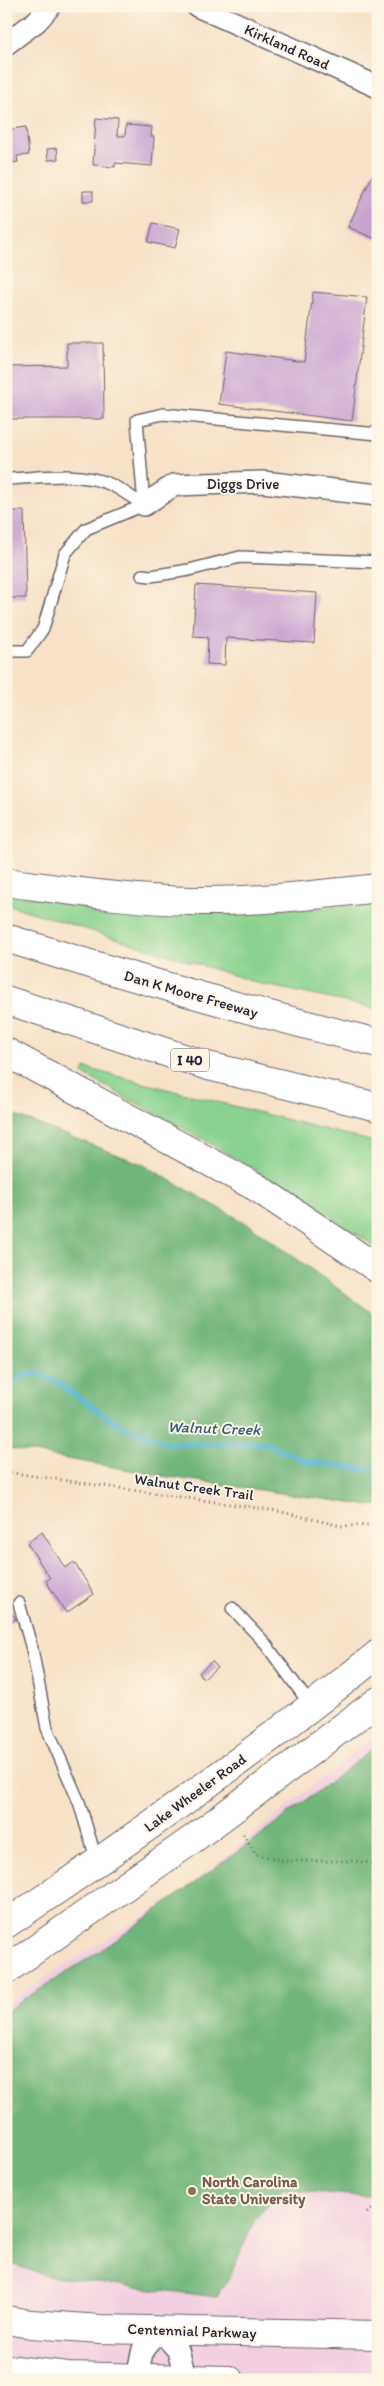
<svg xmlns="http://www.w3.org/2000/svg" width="384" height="2386" viewBox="0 0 384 2386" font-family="Itim,sans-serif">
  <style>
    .built { fill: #f2cfe1 }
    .green { fill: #8ad38e; stroke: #567a64 }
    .forest { fill: #6fb579; stroke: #486c5a }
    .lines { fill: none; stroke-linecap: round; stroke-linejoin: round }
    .stream { stroke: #4fb3ce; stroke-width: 5.5 }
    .building { fill: #c9a4d1 }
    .lane-casing { stroke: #6c656c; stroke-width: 14 }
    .street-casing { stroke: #6c656c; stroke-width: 24 }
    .secondary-casing { stroke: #6c656c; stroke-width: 30 }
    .highway-casing { stroke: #6c656c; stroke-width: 30 }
    .path { stroke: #6c656c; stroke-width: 3; stroke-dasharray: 1 4; stroke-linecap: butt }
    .lane { stroke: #fff; stroke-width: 11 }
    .street { stroke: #fff; stroke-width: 21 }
    .secondary { stroke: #fff; stroke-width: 28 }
    .highway { stroke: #fff; stroke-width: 28 }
    .education-dot { fill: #8d6e63; stroke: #fcf5e5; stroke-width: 2 }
    .labels { text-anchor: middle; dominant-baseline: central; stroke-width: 4; stroke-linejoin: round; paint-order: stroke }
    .shield { fill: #fcf5e5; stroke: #63616e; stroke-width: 1 }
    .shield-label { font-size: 14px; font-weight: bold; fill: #22223b }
    .street-label { font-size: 15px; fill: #22223b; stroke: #fcf5e5 }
    .education-label { font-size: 15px; font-weight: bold; fill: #785e54; stroke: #fcf5e5; text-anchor: start }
    .water-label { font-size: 16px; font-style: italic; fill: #345c76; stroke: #fcf5e5 }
  </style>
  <rect width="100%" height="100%" fill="#fcf5e5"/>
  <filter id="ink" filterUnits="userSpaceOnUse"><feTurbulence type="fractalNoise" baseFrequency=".02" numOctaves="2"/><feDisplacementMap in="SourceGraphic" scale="10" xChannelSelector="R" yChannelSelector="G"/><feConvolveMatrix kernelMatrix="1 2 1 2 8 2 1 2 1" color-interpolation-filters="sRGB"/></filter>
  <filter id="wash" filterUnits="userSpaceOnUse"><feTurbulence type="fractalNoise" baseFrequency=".0096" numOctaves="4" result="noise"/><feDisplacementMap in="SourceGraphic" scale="20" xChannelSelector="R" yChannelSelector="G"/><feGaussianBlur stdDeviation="1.12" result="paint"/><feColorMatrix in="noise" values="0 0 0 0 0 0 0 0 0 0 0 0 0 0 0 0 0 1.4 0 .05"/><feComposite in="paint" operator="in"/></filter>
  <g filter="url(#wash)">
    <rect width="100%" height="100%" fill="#f6e2c7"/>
    <path class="built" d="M 378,1733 L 378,2380 L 6,2380 L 6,2003 L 185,1890 Z"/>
    <path class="green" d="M 6,895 L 196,910 L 378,906 L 378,1009 L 261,984 L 6,904 Z
      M 85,1068 L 378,1143 L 378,1249 L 318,1207 L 201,1138 L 83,1074 Z"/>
    <path class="forest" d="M 6,1112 L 142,1164 L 251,1226 L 378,1317 L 378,1505 L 371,1506 L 163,1476 L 6,1448 Z
      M 378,1745 L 378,2194 L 364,2196 L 283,2190 L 255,2219 L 230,2276 L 217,2297 L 47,2276 L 6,2262 L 6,2011 L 112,1943 L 271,1827 Z"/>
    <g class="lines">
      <path class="stream" d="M 6,1387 L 21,1375 L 40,1374 L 55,1381 L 119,1425 L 170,1444 L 265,1443 L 308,1462 L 378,1471"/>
    </g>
    <g id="blocks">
      <path class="building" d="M 96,118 L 118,120 L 117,136 L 125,136 L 126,125 L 152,127 L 151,137 L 154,137 L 152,166 L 115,163 L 115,167 L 93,165 Z
        M 26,127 L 29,155 L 17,156 L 18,162 L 6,163 L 6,130 Z
        M 57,148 L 58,159 L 48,160 L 47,149 Z
        M 378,163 L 378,240 L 348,227 Z
        M 83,191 L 93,191 L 93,201 L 83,201 Z
        M 153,223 L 180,229 L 175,248 L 148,242 Z
        M 313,292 L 367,297 L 352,421 L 219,404 L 226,351 L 304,362 Z
        M 67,343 L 103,343 L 104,419 L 6,419 L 6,367 L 67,366 Z
        M 6,511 L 24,511 L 26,598 L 6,598 Z
        M 196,585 L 317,593 L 314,643 L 226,638 L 225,665 L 207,664 L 208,637 L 193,636 Z
        M 42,1532 L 65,1568 L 74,1562 L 94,1594 L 66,1613 L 46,1581 L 50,1578 L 27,1543 Z
        M 6,1604 L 16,1619 L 6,1625 Z
        M 212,1661 L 217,1667 L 204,1679 L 199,1673 Z"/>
    </g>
  </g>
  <g filter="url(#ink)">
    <use href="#blocks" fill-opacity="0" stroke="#6c656c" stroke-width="1"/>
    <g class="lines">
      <g class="lane-casing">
        <path id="lane" d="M 6,479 C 39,478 76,471 107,483 C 120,488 132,498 144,505
          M 144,505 L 137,420 L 163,414 L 378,434
          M 142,575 L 151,576 L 189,570 L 240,557 L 378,562
          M 6,651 L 27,651 L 43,629 L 65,554 L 86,529 L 144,505
          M 19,1603 L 32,1649 L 47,1728 L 79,1802 L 97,1862
          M 232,1608 L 264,1642 L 312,1707"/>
      </g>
      <g class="street-casing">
        <path id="street" d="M 197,6 L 378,87
          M 6,44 L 37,21 L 50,6
          M 144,505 L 174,485 L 263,482 L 378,495
          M 136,2380 L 143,2349 L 160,2330 L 178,2350 L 186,2380"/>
      </g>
      <g class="secondary-casing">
        <path id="secondary" d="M 6,1924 C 134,1839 258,1750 378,1654
          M 6,1970 L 193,1839 L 378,1701
          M 6,2320 L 31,2324 L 100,2329 L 378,2335
          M 6,2369 L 68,2376 L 229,2380"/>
      </g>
      <g class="highway-casing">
        <path id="highway" d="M 6,882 C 66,890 132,900 192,901 C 254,902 316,895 378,888
          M 6,938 C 129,977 253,1012 378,1043
          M 6,1000 L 208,1066 L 378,1107
          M 6,1052 L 256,1187 L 378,1269"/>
      </g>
      <path class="path" d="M 6,1472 L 278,1511 L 341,1526 L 378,1525
        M 243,1834 L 256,1854 L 285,1861 L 354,1861 L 378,1864
        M 367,2213 L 378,2205"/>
      <use href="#lane" class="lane"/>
      <use href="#street" class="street"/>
      <use href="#secondary" class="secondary"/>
      <use href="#highway" class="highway"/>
    </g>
  </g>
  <circle class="education-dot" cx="192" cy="2191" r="5"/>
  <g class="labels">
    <rect class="shield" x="171" y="1048.5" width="38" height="23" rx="4"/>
    <g class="shield-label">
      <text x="190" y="1060">I 40</text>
    </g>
    <g class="street-label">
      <text transform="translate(287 47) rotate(24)">Kirkland Road</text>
      <text x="243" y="484">Diggs Drive</text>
      <text transform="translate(191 994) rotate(16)">Dan K Moore Freeway</text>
      <text transform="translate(194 1487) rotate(8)">Walnut Creek Trail</text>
      <text transform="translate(195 1793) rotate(-36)">Lake Wheeler Road</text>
      <text transform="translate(192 2331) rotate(2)">Centennial Parkway</text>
    </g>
    <g class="education-label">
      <text x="202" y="2182">North Carolina<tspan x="202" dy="17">State University</tspan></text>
    </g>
    <g class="water-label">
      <text transform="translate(214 1428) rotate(2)">Walnut Creek</text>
    </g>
  </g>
  <rect width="384" height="2386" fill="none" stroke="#fcf5e5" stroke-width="25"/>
</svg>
